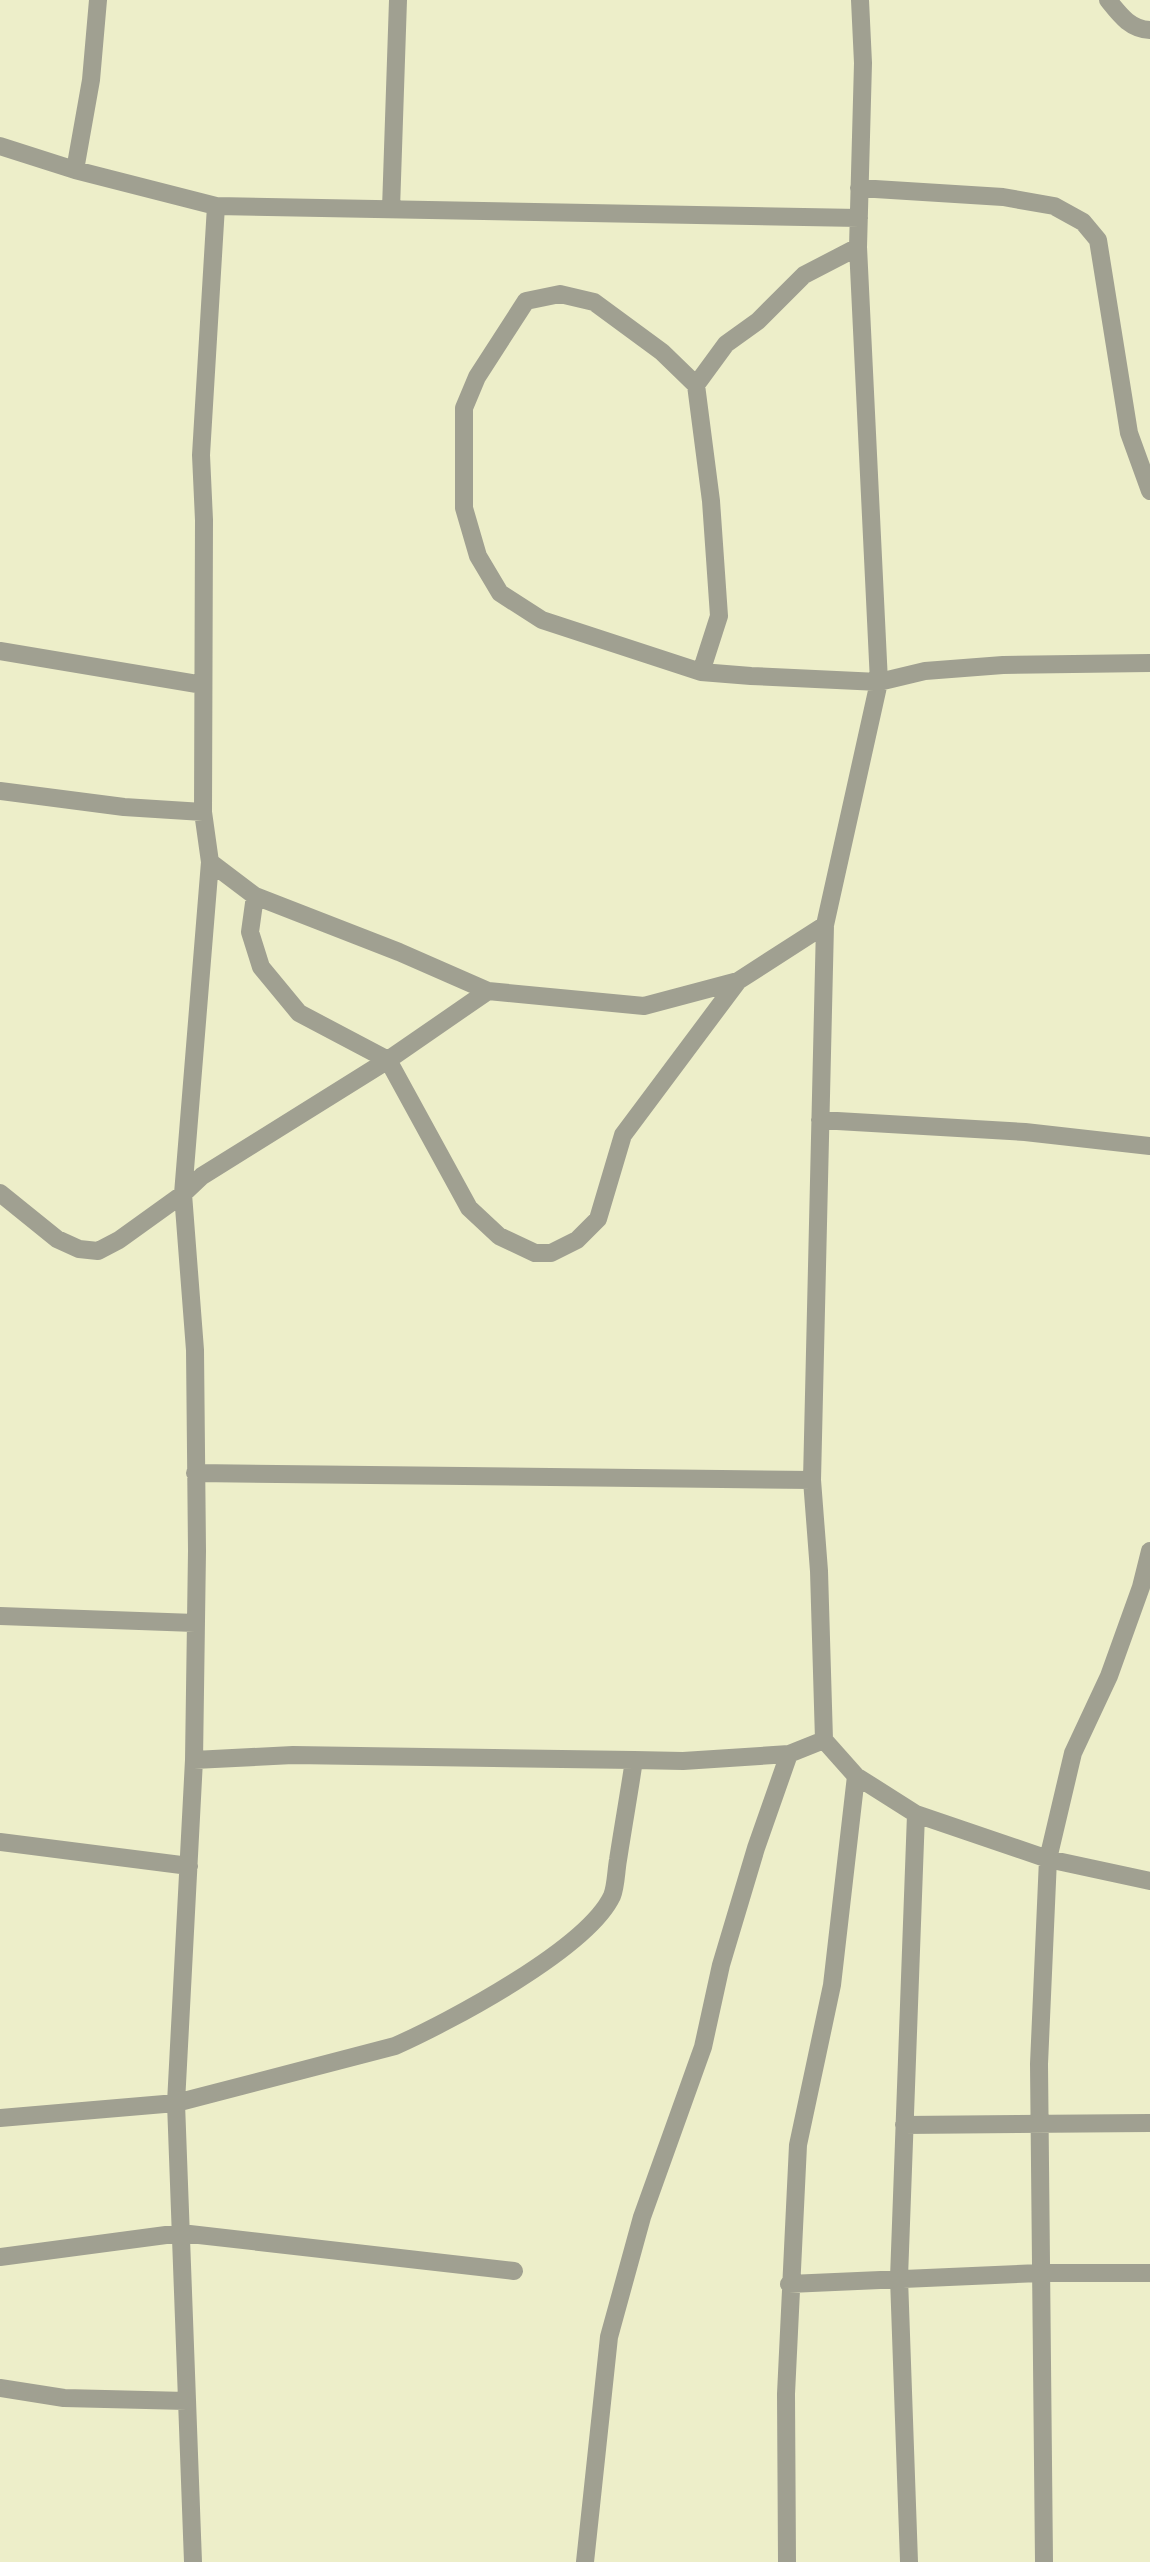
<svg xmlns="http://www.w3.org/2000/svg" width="1150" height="2562" viewBox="0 0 1150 2562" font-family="Overpass,sans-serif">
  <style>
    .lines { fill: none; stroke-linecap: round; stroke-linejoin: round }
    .minor { stroke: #a0a091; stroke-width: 18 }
  </style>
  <rect width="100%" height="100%" fill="#edeec9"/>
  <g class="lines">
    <path class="minor" d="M 1108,0 C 1120,15 1130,29 1150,30
      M 0,146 L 75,170 L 216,206 L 859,218
      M 75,170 L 91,80 L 98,0
      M 859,188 L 1003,197 L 1054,206 L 1083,222 L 1098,240 L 1129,433 L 1150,491
      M 216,206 L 201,455 L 204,520 L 203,812 L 210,862 L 183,1194 L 202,1176 L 388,1060 L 488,991
      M 391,209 L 398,0
      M 858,247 L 804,275 L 758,321 L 726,344 L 696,385 L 662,352 L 594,302 L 560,294 L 526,301 L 477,377 L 464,408 L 464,508 L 478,556 L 500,593 L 542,620 L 701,672 L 751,676 L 879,682 L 925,671 L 1003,665 L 1150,663
      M 696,385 L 711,501 L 719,616 L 701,672
      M 0,651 L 203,685
      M 0,791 L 124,807 L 203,812
      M 210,862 L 255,896 L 399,952 L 488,991 L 644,1006 L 738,981 L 825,925
      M 255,896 L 250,932 L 261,967 L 299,1013 L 388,1060 L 469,1208 L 499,1236 L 535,1253 L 551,1253 L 577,1240 L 598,1219 L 623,1135 L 738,981
      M 820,1120 L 1025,1132 L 1150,1146
      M 0,1193 L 57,1239 L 79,1249 L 98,1251 L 119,1240 L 183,1194
      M 183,1194 L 195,1350 L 197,1551 L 194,1760 L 176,2103 L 193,2562
      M 195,1473 L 812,1480
      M 0,1616 L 195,1623
      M 194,1760 L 293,1755 L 634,1760
      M 856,1776 L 916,1814 L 1048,1859 L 1150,1881
      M 0,1842 L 189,1866
      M 0,2118 L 176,2103 L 395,2046 C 449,2022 587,1949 612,1896 C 616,1886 616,1871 618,1860 C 623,1827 629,1794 634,1760 L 683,1761 L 789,1754 L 824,1740
      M 904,2125 L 1150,2123
      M 0,2257 L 181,2233 L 514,2271
      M 789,2284 L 1040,2273 L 1150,2273
      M 0,2388 L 64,2398 L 187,2401
      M 585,2562 L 609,2337 L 642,2217 L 703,2047 L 721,1965 L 756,1848 L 789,1754
      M 787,2562 L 786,2394 L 798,2145 L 832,1985 L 856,1776 L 824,1740 L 819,1571 L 812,1480 L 825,925 L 879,682 L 858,247 L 863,63 L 860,0
      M 909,2562 L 899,2278 L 916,1814
      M 1044,2562 L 1039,2064 L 1048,1859 L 1073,1753 L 1109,1676 L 1141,1587 L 1150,1551"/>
  </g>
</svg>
